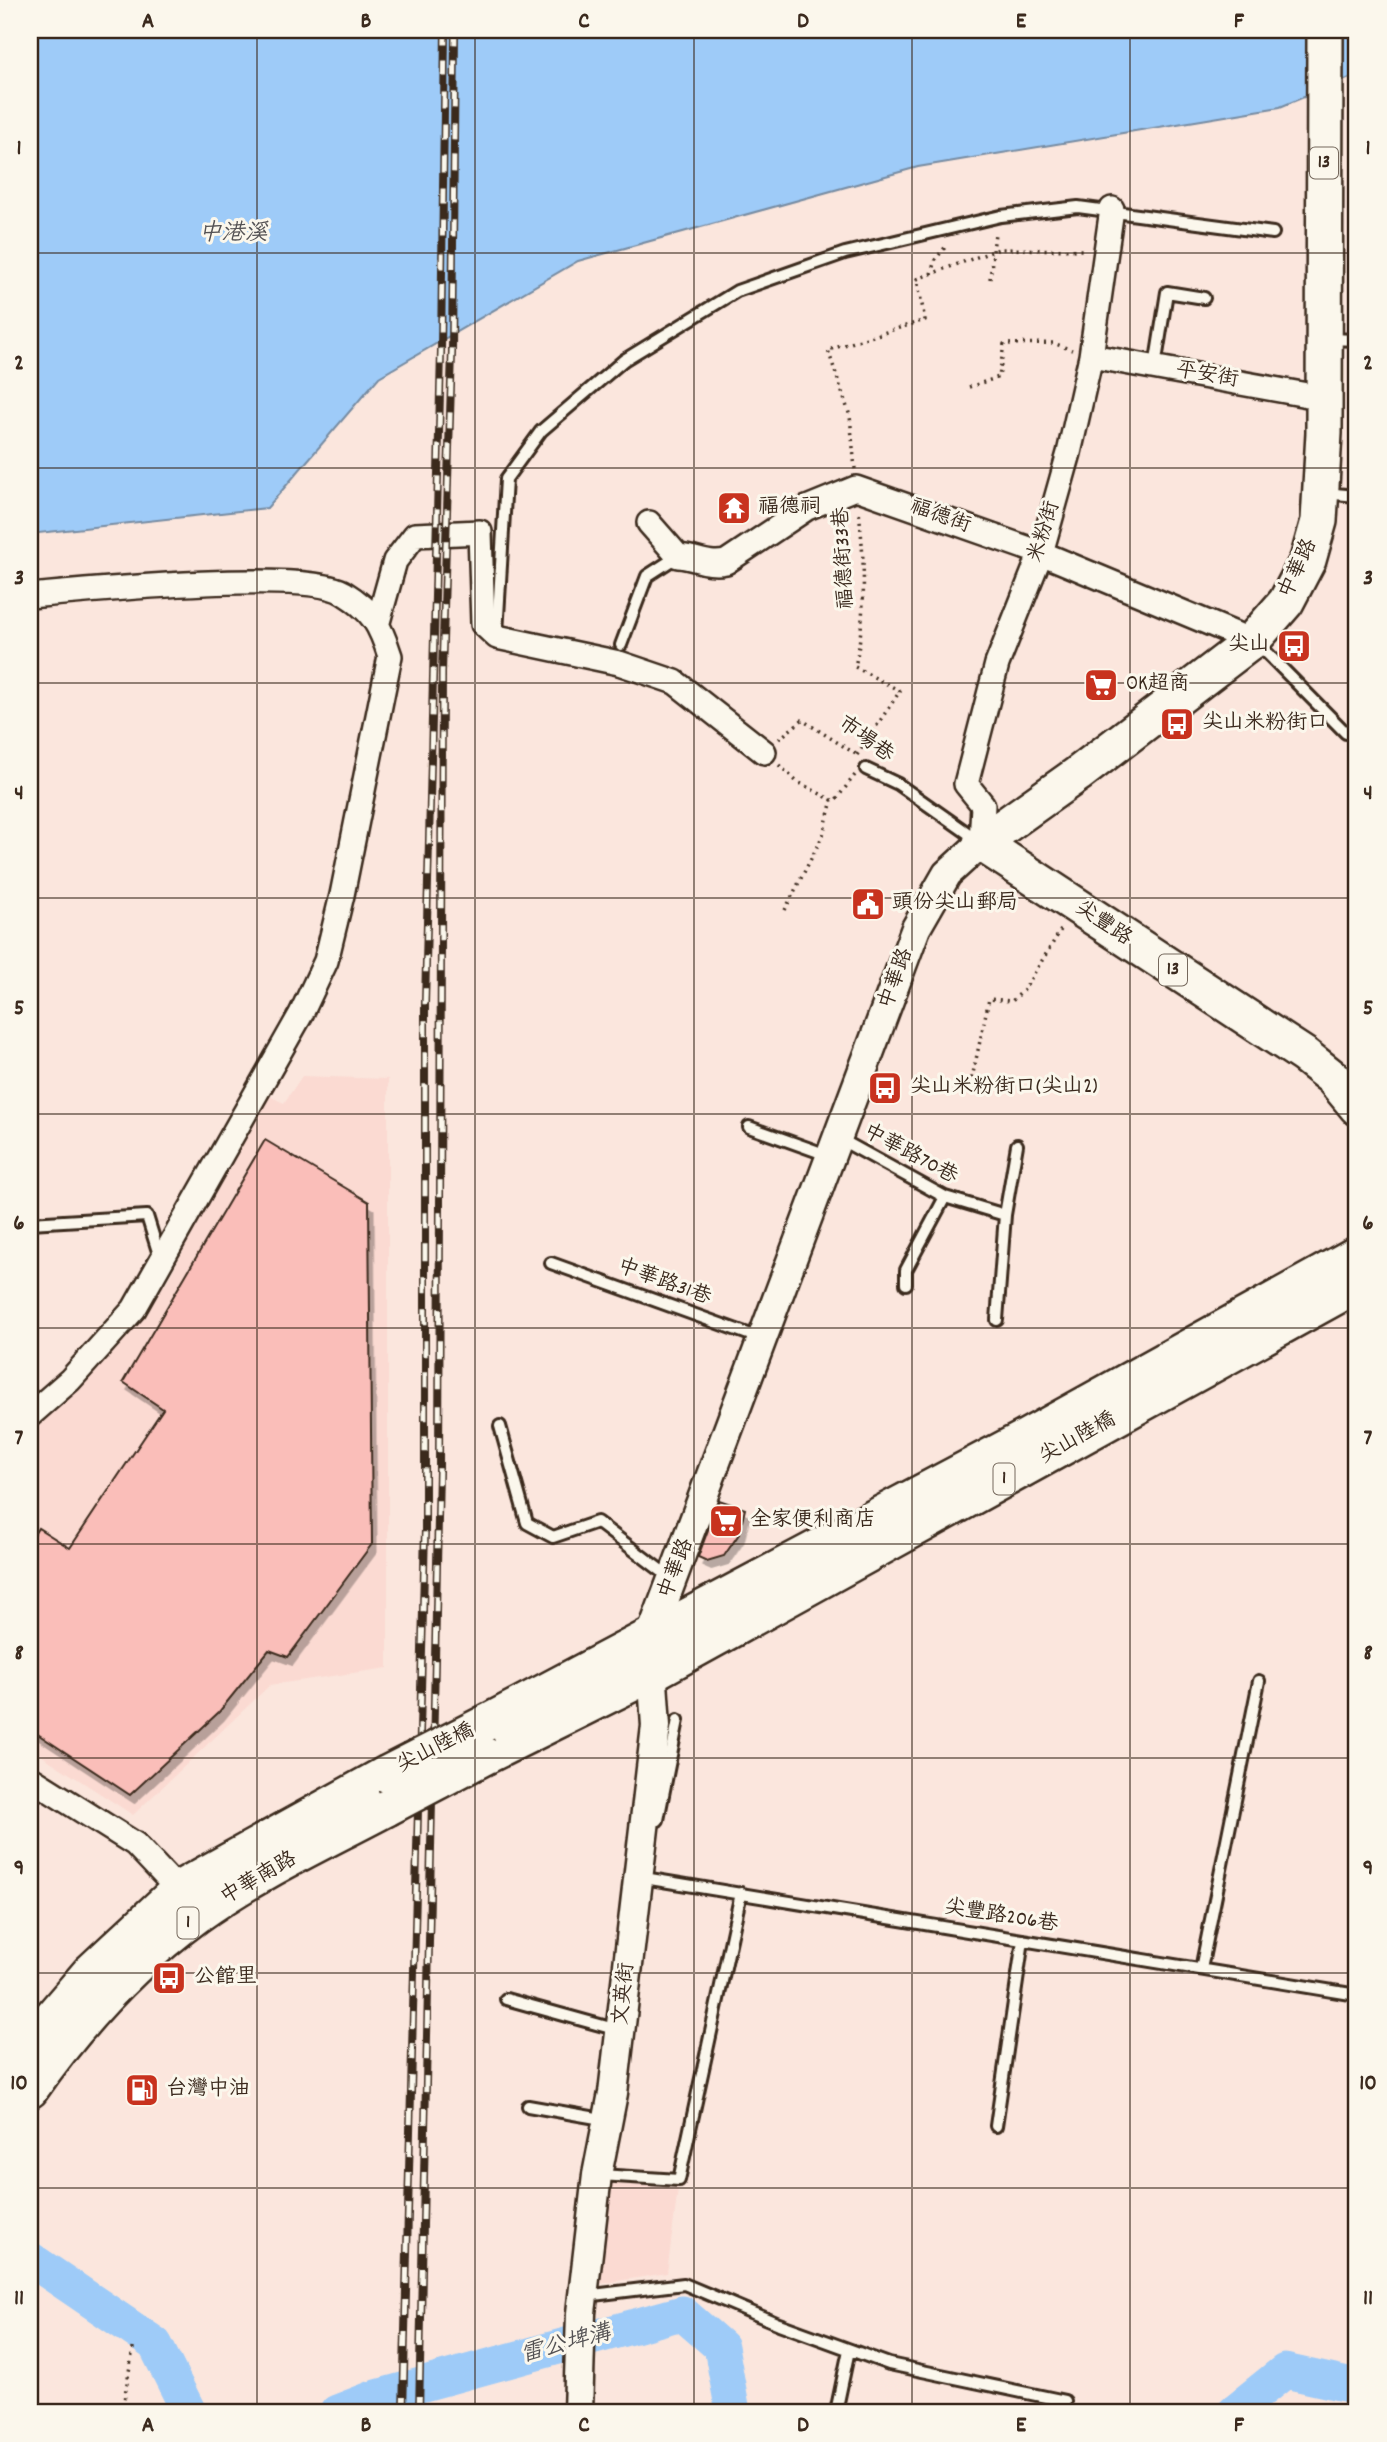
<svg xmlns="http://www.w3.org/2000/svg" width="1387" height="2442" viewBox="0 0 1387 2442" font-family="Dekko,'LXGW WenKai TC',sans-serif">
  <style>
    .built { fill: #fbdad2 }
    .water { fill: #9ecbf8; stroke: #768ba1; stroke-width: 2 }
    .lines { fill: none; stroke-linecap: round; stroke-linejoin: round }
    .river { stroke: #9ecbf8; stroke-width: 35 }
    .building { fill: #fabeb9; stroke: #3b2a1e; stroke-width: 2; filter: url(#shadow) }
    .service-casing { stroke: #3b2a1e; stroke-width: 16 }
    .minor-casing { stroke: #3b2a1e; stroke-width: 28 }
    .tertiary-casing { stroke: #3b2a1e; stroke-width: 33 }
    .primary-casing { stroke: #3b2a1e; stroke-width: 40 }
    .path { stroke: #3b2a1e; stroke-width: 3.5; stroke-dasharray: 2 5; stroke-linecap: butt }
    .service { stroke: #fbf7ec; stroke-width: 10 }
    .minor { stroke: #fbf7ec; stroke-width: 23 }
    .tertiary { stroke: #fbf7ec; stroke-width: 28 }
    .primary { stroke: #fbf7ec; stroke-width: 35 }
    .rail-casing { stroke: #3b2a1e; stroke-width: 8 }
    .rail { stroke: #fbf7ec; stroke-width: 5; stroke-dasharray: 16; stroke-linecap: butt }
    .primary-bridge-casing { stroke: #3b2a1e; stroke-width: 40; stroke-linecap: butt }
    .primary-bridge { stroke: #fbf7ec; stroke-width: 35 }
    .grid { fill: none; stroke: #3b2a1e; stroke-width: 2; stroke-opacity: 0.55 }
    .labels { text-anchor: middle; dominant-baseline: central; stroke-width: 6; stroke-linejoin: round; paint-order: stroke }
    .shield { fill: #fbf7ec; stroke: #75685c; stroke-width: 2 }
    .shield-label { font-size: 19px; font-weight: bold; fill: #3b2a1e }
    .street-label { font-size: 21px; fill: #3b2a1e; stroke: #fbf7ec }
    .poi-label { font-size: 21px; fill: #3b2a1e; stroke: #fbf7ec; text-anchor: start }
    .water-label { font-size: 23px; font-style: italic; fill: #545254; stroke: #fbf7ec }
    .neatline { fill: none; stroke: #3b2a1e; stroke-width: 2.5 }
    .grid-label { font-size: 23px; text-anchor: middle; font-weight: bold; fill: #3b2a1e }
  </style>
  <defs>
    <filter id="shadow"><feDropShadow dx="4.5" dy="8" stdDeviation="0" flood-color="#0004"/></filter>
  </defs>
  <rect width="100%" height="100%" fill="#fbe6dd"/>
  <filter id="ink" filterUnits="userSpaceOnUse"><feTurbulence type="fractalNoise" baseFrequency=".0143" numOctaves="2"/><feDisplacementMap in="SourceGraphic" scale="14" xChannelSelector="R" yChannelSelector="G"/><feConvolveMatrix kernelMatrix="1 2 1 2 8 2 1 2 1" color-interpolation-filters="sRGB"/></filter>
  <g filter="url(#ink)">
    <path class="built" d="M 302,1076 L 388,1079 L 388,1668 L 270,1685 L 133,1815 L 30,1748 L 30,1429 L 88,1379 L 166,1283 L 267,1095 L 284,1103 Z
      M 611,2183 L 678,2189 L 667,2273 L 599,2284 Z"/>
    <path class="water" d="M 56,30 L 1357,30 L 1357,75 L 1280,107 L 918,167 L 578,261 L 379,377 L 267,508 L 30,534 L 30,35 Z"/>
    <g class="lines">
      <path class="river" d="M 30,2259 L 155,2344 L 189,2412
        M 337,2412 L 373,2398 L 682,2313 L 721,2347 L 733,2412
        M 1234,2412 L 1285,2371 L 1357,2387"/>
    </g>
    <path class="building" d="M 265,1140 L 369,1202 L 372,1544 L 288,1657 L 269,1650 L 219,1712 L 130,1795 L 30,1729 L 30,1541 L 38,1528 L 70,1548 L 163,1409 L 123,1382 Z
      M 719,1500 L 745,1509 L 739,1534 L 724,1556 L 707,1561 L 698,1557 Z"/>
    <g class="lines">
      <g class="service-casing">
        <path id="service" d="M 1330,339 L 1357,340
          M 1155,367 L 1167,292 L 1204,298
          M 1324,493 L 1357,496
          M 497,634 L 506,479 L 541,431 L 624,360 L 737,291 L 845,253 L 1001,216 L 1078,207 L 1273,233
          M 1257,643 L 1346,733
          M 621,645 L 647,576 L 678,556
          M 866,769 L 898,784 L 979,841
          M 749,1127 L 830,1156
          M 838,1138 L 945,1197 L 1005,1215 L 997,1320
          M 1005,1215 L 1017,1145
          M 30,1223 L 147,1216 L 160,1258
          M 551,1263 L 762,1339
          M 906,1284 L 906,1270 L 945,1197
          M 500,1426 L 527,1523 L 553,1537 L 597,1522 L 672,1579
          M 658,1820 L 678,1720
          M 638,1877 L 1357,1995
          M 1201,1969 L 1259,1681
          M 506,1999 L 618,2030
          M 528,2106 L 608,2120
          M 996,2126 L 1023,1940
          M 600,2175 L 679,2180 L 741,1893
          M 585,2296 L 684,2284 L 779,2324 L 889,2364 L 1065,2401
          M 836,2412 L 849,2350"/>
      </g>
      <g class="minor-casing">
        <path id="minor" d="M 1091,356 L 1324,398
          M 649,523 L 678,556 C 696,557 707,566 726,562 L 807,508 L 856,488 L 1041,553 L 1252,641
          M 30,596 C 84,591 307,569 344,593 C 373,611 380,625 390,656 L 342,895 L 326,961 L 301,1014 L 134,1309 L 70,1380 L 30,1415
          M 378,622 L 395,561 L 415,535 L 480,532 L 483,624 L 497,637 L 619,663 L 675,682 L 764,752
          M 981,843 L 983,805 L 966,784 L 997,664 L 1041,553 L 1069,453 L 1091,356 L 1112,209
          M 30,1778 L 135,1844 L 186,1898"/>
      </g>
      <g class="tertiary-casing">
        <path id="tertiary" d="M 578,2412 L 581,2313 L 597,2175 L 613,2093 L 656,1726 L 650,1638 L 916,928 L 947,874 L 981,843"/>
      </g>
      <g class="primary-casing">
        <path id="primary" d="M 1325,30 L 1324,433 L 1319,521 L 1308,560 L 1286,602 L 1252,641 L 1078,774 L 981,843 L 1304,1055 L 1333,1078 L 1357,1107
          M 486,1723 L 1023,1439 L 1357,1254
          M 486,1756 L 651,1674 L 1357,1285
          M 30,2042 L 90,1972 L 180,1888 L 386,1774
          M 30,2090 C 76,2024 131,1964 196,1916 C 255,1873 323,1842 387,1808"/>
      </g>
      <path class="path" d="M 931,274 L 935,260 L 947,245
        M 990,279 L 995,233
        M 969,387 L 999,377 L 1004,344 L 1053,343 L 1072,350
        M 855,469 L 850,416 L 828,350 L 925,320 L 917,279 L 999,249 L 1085,250
        M 779,739 L 802,720 L 859,756
        M 857,755 L 900,691 L 855,667 C 866,614 865,565 859,511
        M 779,765 L 796,781 L 832,800
        M 785,910 L 823,835 L 832,800 L 835,801 L 855,775
        M 969,1092 L 989,999 L 1012,1001 L 1024,990 L 1062,928
        M 122,2412 L 134,2343"/>
      <use href="#service" class="service"/>
      <use href="#minor" class="minor"/>
      <use href="#tertiary" class="tertiary"/>
      <use href="#primary" class="primary"/>
      <g class="rail-casing">
        <path id="rail" d="M 403,2412 L 425,1530 L 425,1004 L 441,351 L 445,30
          M 419,2412 L 439,1471 L 442,672 L 452,352 L 455,30"/>
      </g>
      <use href="#rail" class="rail"/>
      <g class="primary-bridge-casing">
        <path id="primary-bridge" d="M 386,1774 L 486,1723
          M 387,1808 L 486,1756"/>
      </g>
      <use href="#primary-bridge" class="primary-bridge"/>
    </g>
  </g>
  <path class="grid" d="M 257,30 L 257,2412M 475,30 L 475,2412M 694,30 L 694,2412M 912,30 L 912,2412M 1130,30 L 1130,2412M 30,253 L 1357,253M 30,468 L 1357,468M 30,683 L 1357,683M 30,898 L 1357,898M 30,1114 L 1357,1114M 30,1328 L 1357,1328M 30,1544 L 1357,1544M 30,1758 L 1357,1758M 30,1973 L 1357,1973M 30,2188 L 1357,2188"/>
  <defs>
    <g id="temple-square" transform="scale(1.75)"><rect x="-9" y="-9" width="18" height="18" rx="4" fill="#c8321e" stroke="#fbf7ec"/><path d="M0-6L5-2H3V0L6.5 2.5H4V6H1.5V3h-3V6H-4V2.5H-6.5L-3 0V-2H-5Z" fill="#fff"/></g>
    <g id="bus-square" transform="scale(1.75)"><rect x="-9" y="-9" width="18" height="18" rx="4" fill="#c8321e" stroke="#fbf7ec"/><path d="M-5-6H5V4H4V6H2V4H-2V6H-4V4H-5ZM-3.5-4V0h7V-4ZM-3.5 1.2v1.5H-2V1.2ZM2 1.2v1.5H3.5V1.2Z" fill="#fff"/></g>
    <g id="supermarket-square" transform="scale(1.75)"><rect x="-9" y="-9" width="18" height="18" rx="4" fill="#c8321e" stroke="#fbf7ec"/><path d="M-6-5.5h2.5l.6 2H6L4.5 2H-2.5L-4.4-4H-6ZM-1.5 3.2a1.3 1.3 0 1 0 .1 0ZM3 3.2a1.3 1.3 0 1 0 .1 0Z" fill="#fff"/></g>
    <g id="civic-square" transform="scale(1.75)"><rect x="-9" y="-9" width="18" height="18" rx="4" fill="#c8321e" stroke="#fbf7ec"/><path d="M-.6-6.5H3V-4.5H.6V-3L4-1V1h2V6H-6V1h2V-1L-.6-3ZM-1.2 2.5V6h2.4V2.5Z" fill="#fff"/></g>
    <g id="fuel-square" transform="scale(1.75)"><rect x="-9" y="-9" width="18" height="18" rx="4" fill="#c8321e" stroke="#fbf7ec"/><path d="M-5.5-6h7V0h2V4h1.3V-2.5L3-4.5l.8-.8L6-3V5H2.5V1h-1V6h-7ZM-4.2-4.7v3.2H.2V-4.7Z" fill="#fff"/></g>
  </defs>
  <g fill-rule="evenodd">
    <use href="#temple-square" x="734" y="508"/>
    <use href="#bus-square" x="1294" y="646"/>
    <use href="#supermarket-square" x="1101" y="685"/>
    <use href="#bus-square" x="1177" y="724"/>
    <use href="#civic-square" x="868" y="904"/>
    <use href="#bus-square" x="885" y="1088"/>
    <use href="#supermarket-square" x="726" y="1521"/>
    <use href="#bus-square" x="169" y="1978"/>
    <use href="#fuel-square" x="142" y="2090"/>
  </g>
  <g class="labels">
    <g class="shield">
      <rect x="1310" y="147.5" width="28" height="31" rx="5"/>
      <rect x="1159" y="954.5" width="28" height="31" rx="5"/>
      <rect x="993.5" y="1463.5" width="21" height="31" rx="5"/>
      <rect x="177.5" y="1907.5" width="21" height="31" rx="5"/>
    </g>
    <g class="shield-label">
      <text x="1324" y="163">13</text>
      <text x="1173" y="970">13</text>
      <text x="1004" y="1479">1</text>
      <text x="188" y="1923">1</text>
    </g>
    <g class="street-label">
      <text transform="translate(1207 376) rotate(10)">平安街</text>
      <text transform="translate(940 517) rotate(20)">福德街</text>
      <text transform="translate(1045 532) rotate(-73)">米粉街</text>
      <text transform="translate(845 558) rotate(-93)">福德街33巷</text>
      <text transform="translate(1299 569) rotate(-65)">中華路</text>
      <text transform="translate(865 740) rotate(36)">市場巷</text>
      <text transform="translate(1103 924) rotate(34)">尖豐路</text>
      <text transform="translate(897 979) rotate(-70)">中華路</text>
      <text transform="translate(910 1155) rotate(28)">中華路70巷</text>
      <text transform="translate(664 1283) rotate(20)">中華路31巷</text>
      <text transform="translate(1078 1439) rotate(-29)">尖山陸橋</text>
      <text transform="translate(677 1569) rotate(-69)">中華路</text>
      <text transform="translate(436 1749) rotate(-27)">尖山陸橋</text>
      <text transform="translate(259 1879) rotate(-30)">中華南路</text>
      <text transform="translate(1001 1917) rotate(9)">尖豐路206巷</text>
      <text transform="translate(625 1994) rotate(-84)">文英街</text>
    </g>
    <g class="poi-label">
      <text x="758" y="508">福德祠</text>
      <text x="1270" y="646" text-anchor="end">尖山</text>
      <text x="1126" y="685">OK超商</text>
      <text x="1202" y="724">尖山米粉街口</text>
      <text x="892" y="904">頭份尖山郵局</text>
      <text x="910" y="1088">尖山米粉街口(尖山2)</text>
      <text x="750" y="1521">全家便利商店</text>
      <text x="194" y="1978">公館里</text>
      <text x="166" y="2090">台灣中油</text>
    </g>
    <g class="water-label">
      <text x="233" y="234">中港溪</text>
      <text transform="translate(566 2345) rotate(-15)">雷公埤溝</text>
    </g>
  </g>
  <rect width="1387" height="2442" fill="none" stroke="#fbf7ec" stroke-width="77"/>
  <rect x="38" y="38" width="1310" height="2366" class="neatline"/>
  <g class="grid-label">
    <text x="148" y="27">A</text>
    <text x="366" y="27">B</text>
    <text x="584" y="27">C</text>
    <text x="803" y="27">D</text>
    <text x="1021" y="27">E</text>
    <text x="1239" y="27">F</text>
    <text x="19" y="154">1</text>
    <text x="1368" y="154">1</text>
    <text x="19" y="369">2</text>
    <text x="1368" y="369">2</text>
    <text x="19" y="584">3</text>
    <text x="1368" y="584">3</text>
    <text x="19" y="799">4</text>
    <text x="1368" y="799">4</text>
    <text x="19" y="1014">5</text>
    <text x="1368" y="1014">5</text>
    <text x="19" y="1229">6</text>
    <text x="1368" y="1229">6</text>
    <text x="19" y="1444">7</text>
    <text x="1368" y="1444">7</text>
    <text x="19" y="1659">8</text>
    <text x="1368" y="1659">8</text>
    <text x="19" y="1874">9</text>
    <text x="1368" y="1874">9</text>
    <text x="19" y="2089">10</text>
    <text x="1368" y="2089">10</text>
    <text x="19" y="2304">11</text>
    <text x="1368" y="2304">11</text>
    <text x="148" y="2431">A</text>
    <text x="366" y="2431">B</text>
    <text x="584" y="2431">C</text>
    <text x="803" y="2431">D</text>
    <text x="1021" y="2431">E</text>
    <text x="1239" y="2431">F</text>
  </g>
</svg>
